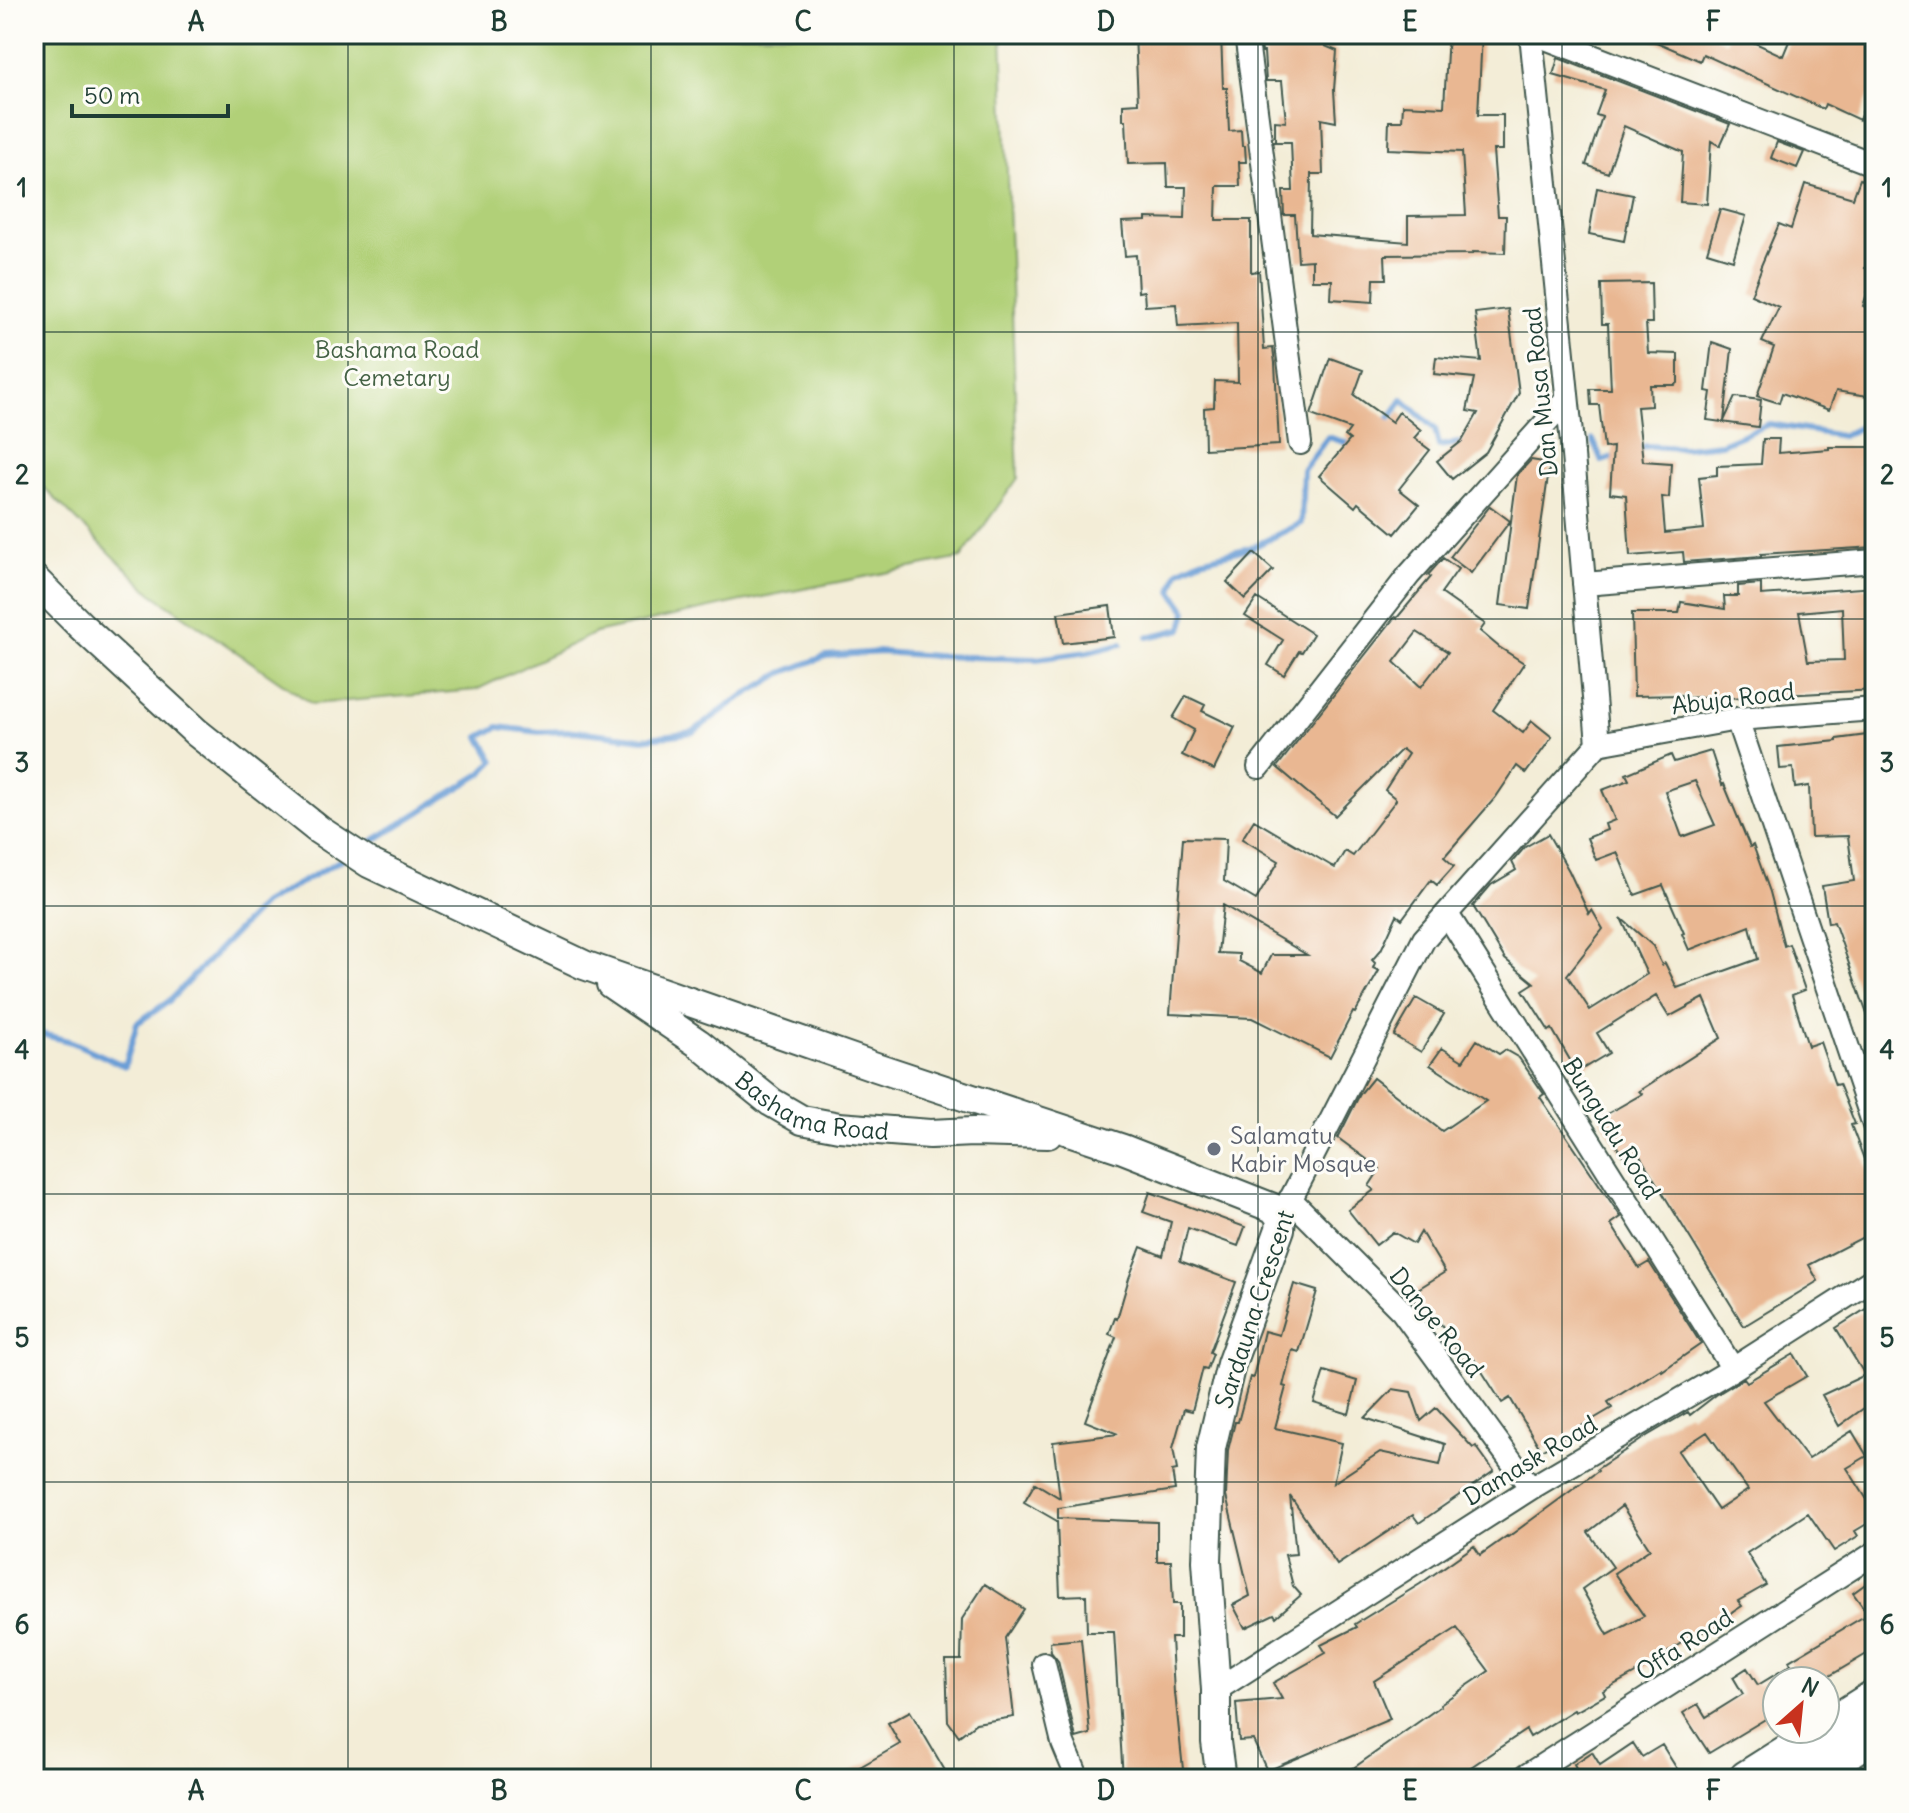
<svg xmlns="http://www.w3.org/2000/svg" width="1909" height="1813" viewBox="0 0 1909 1813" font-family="Delius,sans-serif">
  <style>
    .green { fill: #b1d078; stroke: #688656; stroke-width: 2 }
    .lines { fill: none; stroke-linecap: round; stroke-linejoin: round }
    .stream { stroke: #6b9ed6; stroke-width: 6 }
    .building { fill: #e9b792; fill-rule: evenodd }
    .minor-casing { stroke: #3f574c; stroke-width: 26 }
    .tertiary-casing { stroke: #3f574c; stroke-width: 32 }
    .primary-casing { stroke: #3f574c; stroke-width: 40 }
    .minor { stroke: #fff; stroke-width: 22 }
    .tertiary { stroke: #fff; stroke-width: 28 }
    .primary { stroke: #fff; stroke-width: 36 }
    .grid { fill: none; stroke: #1f3d34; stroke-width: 2; stroke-opacity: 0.55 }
    .worship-dot { fill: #6b7280; stroke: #fdfcf7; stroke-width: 3 }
    .labels { text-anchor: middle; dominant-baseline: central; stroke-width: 6; stroke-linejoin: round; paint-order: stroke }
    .park-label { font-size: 24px; fill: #446245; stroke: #fdfcf7 }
    .street-label { font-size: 24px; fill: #1f3d34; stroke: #fdfcf7 }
    .worship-label { font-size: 24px; fill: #5b616d; stroke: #fdfcf7; text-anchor: start }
    .neatline { fill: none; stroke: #1f3d34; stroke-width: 3 }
    .grid-label { font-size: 26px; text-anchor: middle; font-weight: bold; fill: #1f3d34 }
  </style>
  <rect width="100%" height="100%" fill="#fdfcf7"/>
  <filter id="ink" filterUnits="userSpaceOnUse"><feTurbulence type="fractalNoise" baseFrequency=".0125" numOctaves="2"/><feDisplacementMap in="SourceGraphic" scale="16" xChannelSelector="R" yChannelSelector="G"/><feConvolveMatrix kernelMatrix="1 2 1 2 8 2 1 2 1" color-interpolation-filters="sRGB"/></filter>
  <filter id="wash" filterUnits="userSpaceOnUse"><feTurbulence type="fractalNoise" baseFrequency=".006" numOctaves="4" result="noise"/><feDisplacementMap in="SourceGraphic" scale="32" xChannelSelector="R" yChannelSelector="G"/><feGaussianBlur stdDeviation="1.8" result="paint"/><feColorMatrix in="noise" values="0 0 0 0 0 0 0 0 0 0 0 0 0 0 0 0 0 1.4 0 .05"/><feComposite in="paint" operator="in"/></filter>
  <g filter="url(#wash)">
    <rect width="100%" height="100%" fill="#f3edd7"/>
    <path class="green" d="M 34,34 L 1002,34 L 1018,478 L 961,558 L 742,601 L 595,633 L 476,690 L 312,704 L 151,593 L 34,478 Z"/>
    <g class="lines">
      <path class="stream" d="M 1385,425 L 1403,400 L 1435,429 L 1439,446 L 1459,443
        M 1593,440 L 1602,461 L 1618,456
        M 1636,450 L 1646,446 L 1684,448 L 1721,444 L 1769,424 L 1842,436 L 1875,420
        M 1148,637 L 1182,629 L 1187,612 L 1172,591 L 1178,571 L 1201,560 L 1253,547 L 1301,523 L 1303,470 L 1328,437 L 1353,445
        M 363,847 L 481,774 L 494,761 L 480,737 L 498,727 L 539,732 L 575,731 L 643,739 L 693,732 L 735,701 L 782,673 L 826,656 L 881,652 L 935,656 L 1036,659 L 1088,652 L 1121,644
        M 34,1032 L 72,1042 L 125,1066 L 137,1023 L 168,1002 L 263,904 L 346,857"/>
    </g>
    <g id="blocks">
      <path class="building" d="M 1135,34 L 1221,34 L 1223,88 L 1227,88 L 1229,131 L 1241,130 L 1242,146 L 1245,146 L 1246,162 L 1239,162 L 1240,186 L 1217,186 L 1216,220 L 1251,220 L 1251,272 L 1259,271 L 1264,349 L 1273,348 L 1275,363 L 1279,445 L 1205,449 L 1204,408 L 1214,407 L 1215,381 L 1238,382 L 1237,323 L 1178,326 L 1176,304 L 1145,306 L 1144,291 L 1138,292 L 1136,255 L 1125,256 L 1122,222 L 1146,221 L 1146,218 L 1185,219 L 1186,187 L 1168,187 L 1167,163 L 1128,164 L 1126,120 L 1123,120 L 1123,104 L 1138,103 Z
        M 1260,34 L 1328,34 L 1325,46 L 1337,51 L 1334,90 L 1336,122 L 1321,119 L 1323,174 L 1311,174 L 1310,234 L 1408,242 L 1408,216 L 1466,215 L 1462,152 L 1388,149 L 1389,121 L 1402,121 L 1403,105 L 1444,107 L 1448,34 L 1482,34 L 1478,115 L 1503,115 L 1503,150 L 1493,150 L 1498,216 L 1506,216 L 1505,253 L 1473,252 L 1473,254 L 1385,255 L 1386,279 L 1374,279 L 1373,302 L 1331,299 L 1332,280 L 1312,280 L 1312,260 L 1298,261 L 1295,215 L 1284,215 L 1283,191 L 1293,191 L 1291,142 L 1275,142 L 1275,121 L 1286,122 L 1282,81 L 1266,81 L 1264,52 L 1262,52 Z
        M 1638,34 L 1707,34 L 1726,42 L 1729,34 L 1736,34 L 1783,56 L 1792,34 L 1875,34 L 1875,95 L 1870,93 L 1859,120 L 1825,104 L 1823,109 L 1703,54 L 1700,61 Z
        M 1558,58 L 1730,124 L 1720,146 L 1711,141 L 1707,204 L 1680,202 L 1683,152 L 1624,126 L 1608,173 L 1586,165 L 1602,117 L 1596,115 L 1605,90 L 1553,75 Z
        M 1777,142 L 1804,152 L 1797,168 L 1771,158 Z
        M 1860,179 L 1875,185 L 1875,246 L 1865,268 L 1874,272 L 1863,306 L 1875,311 L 1875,397 L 1836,391 L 1829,410 L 1782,393 L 1779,403 L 1757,396 L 1774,347 L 1762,342 L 1779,307 L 1751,295 L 1761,269 L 1760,268 L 1779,224 L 1791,229 L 1805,184 L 1853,198 Z
        M 1597,188 L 1633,195 L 1624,241 L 1589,234 Z
        M 1720,209 L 1746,216 L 1733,260 L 1707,252 Z
        M 1651,283 L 1652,323 L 1646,323 L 1648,353 L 1678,354 L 1678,383 L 1675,385 L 1650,385 L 1651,406 L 1637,407 L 1643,461 L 1671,463 L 1669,498 L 1662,497 L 1665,533 L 1704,529 L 1699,477 L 1717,475 L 1717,466 L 1761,464 L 1763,439 L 1779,439 L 1778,453 L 1829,449 L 1829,447 L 1875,447 L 1875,463 L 1869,463 L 1869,502 L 1875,502 L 1875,547 L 1761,554 L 1761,556 L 1684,562 L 1683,552 L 1630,556 L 1626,495 L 1610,493 L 1613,447 L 1604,448 L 1599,405 L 1591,405 L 1590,389 L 1611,389 L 1608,324 L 1602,324 L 1601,284 Z
        M 1508,309 L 1519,393 L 1486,452 L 1452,479 L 1437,461 L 1462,441 L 1478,413 L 1467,411 L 1474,378 L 1434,374 L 1436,357 L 1481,361 L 1475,313 Z
        M 1712,342 L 1732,349 L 1724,421 L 1735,397 L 1761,400 L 1758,427 L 1707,420 L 1711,392 L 1706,391 Z
        M 1330,358 L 1363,370 L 1354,395 L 1392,422 L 1399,412 L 1421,430 L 1414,438 L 1430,450 L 1399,489 L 1419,505 L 1395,534 L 1358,503 L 1355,507 L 1319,476 L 1350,440 L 1345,436 L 1350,429 L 1311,415 Z
        M 1531,460 L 1550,463 L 1529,609 L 1500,605 L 1517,475 Z
        M 1490,506 L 1510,521 L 1471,573 L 1450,557 Z
        M 1254,553 L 1273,570 L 1245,599 L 1227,582 Z
        M 1443,558 L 1458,569 L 1441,593 L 1485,624 L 1480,631 L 1499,647 L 1524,663 L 1493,710 L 1523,733 L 1532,721 L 1552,737 L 1526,773 L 1517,766 L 1496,797 L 1444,857 L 1454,866 L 1437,885 L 1431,880 L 1402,919 L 1397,915 L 1381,950 L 1372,960 L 1375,963 L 1373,968 L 1379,971 L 1355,1013 L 1353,1012 L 1330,1057 L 1252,1018 L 1170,1014 L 1183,838 L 1226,839 L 1224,881 L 1256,900 L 1279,861 L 1242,839 L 1254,820 L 1335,868 L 1345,851 L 1353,856 L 1396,800 L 1396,799 L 1385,790 L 1408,754 L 1402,749 L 1335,816 L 1277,767 L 1395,617 L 1397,618 L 1431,577 L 1428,575 ZM 1417,632 L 1448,652 L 1421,687 L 1394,662 ZM 1223,905 L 1228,908 L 1307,955 L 1271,955 L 1262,973 L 1239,961 L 1239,954 L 1218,953 Z
        M 1761,584 L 1761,595 L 1875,587 L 1875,690 L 1729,698 L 1729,696 L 1682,698 L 1682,695 L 1634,696 L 1632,613 L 1679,613 L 1681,602 L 1725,609 L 1724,596 L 1738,596 L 1738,586 ZM 1842,608 L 1844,660 L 1808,661 L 1799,612 Z
        M 1257,598 L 1313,634 L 1302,652 L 1299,651 L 1284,675 L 1268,665 L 1283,640 L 1245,616 Z
        M 1110,606 L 1114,637 L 1063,643 L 1058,613 Z
        M 1186,696 L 1205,705 L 1202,711 L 1235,727 L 1214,770 L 1182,755 L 1194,730 L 1173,718 Z
        M 1875,734 L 1875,1028 L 1872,1028 L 1834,922 L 1828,923 L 1822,886 L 1854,881 L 1848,836 L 1811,837 L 1809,786 L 1795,788 L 1793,768 L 1780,769 L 1778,747 L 1837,741 L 1837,739 Z
        M 1711,751 L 1722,785 L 1724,784 L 1750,847 L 1753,845 L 1770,892 L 1784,946 L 1789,944 L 1805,990 L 1792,995 L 1808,1046 L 1820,1042 L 1835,1085 L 1839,1084 L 1855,1124 L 1851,1125 L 1875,1188 L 1875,1231 L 1809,1265 L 1818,1281 L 1744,1326 L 1635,1148 L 1622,1155 L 1600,1118 L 1642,1094 L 1639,1091 L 1721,1038 L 1704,998 L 1669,1017 L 1656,996 L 1597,1033 L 1609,1053 L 1577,1072 L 1552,1029 L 1549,1031 L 1523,990 L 1534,983 L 1505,959 L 1473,906 L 1491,885 L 1516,870 L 1512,862 L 1525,847 L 1548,834 L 1569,871 L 1589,914 L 1592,910 L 1603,929 L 1567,975 L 1590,1010 L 1647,974 L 1621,918 L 1653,946 L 1662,965 L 1665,963 L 1677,988 L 1758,959 L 1750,926 L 1689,950 L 1682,934 L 1684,933 L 1663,885 L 1635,895 L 1617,852 L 1596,860 L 1587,838 L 1607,830 L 1605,824 L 1615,820 L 1602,790 L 1629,780 L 1626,774 L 1671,755 L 1674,762 ZM 1695,781 L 1715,825 L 1682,837 L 1665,791 Z
        M 1416,998 L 1444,1014 L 1421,1052 L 1394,1036 Z
        M 1477,1040 L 1499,1054 L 1505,1050 L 1519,1058 L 1544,1094 L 1540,1097 L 1621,1217 L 1611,1224 L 1639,1268 L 1649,1262 L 1701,1344 L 1662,1371 L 1661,1369 L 1608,1402 L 1612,1408 L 1541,1450 L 1510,1398 L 1502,1403 L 1474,1359 L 1465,1364 L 1441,1324 L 1433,1329 L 1410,1294 L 1445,1272 L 1421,1232 L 1414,1244 L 1393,1232 L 1376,1245 L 1348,1210 L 1374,1190 L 1369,1186 L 1380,1169 L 1338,1138 L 1360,1094 L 1373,1078 L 1442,1131 L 1486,1101 L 1430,1065 L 1442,1048 L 1463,1061 Z
        M 1150,1192 L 1245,1227 L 1238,1246 L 1188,1228 L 1180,1261 L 1236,1282 L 1210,1352 L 1213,1354 L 1207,1369 L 1203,1368 L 1192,1411 L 1184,1409 L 1173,1448 L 1177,1470 L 1172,1471 L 1175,1490 L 1058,1508 L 1058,1518 L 1157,1522 L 1157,1561 L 1171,1561 L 1173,1604 L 1180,1604 L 1180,1638 L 1171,1638 L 1174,1693 L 1175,1693 L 1184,1779 L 1123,1779 L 1114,1632 L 1087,1632 L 1086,1595 L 1060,1596 L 1057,1521 L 1024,1502 L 1035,1483 L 1060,1498 L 1053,1442 L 1118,1434 L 1085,1421 L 1116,1337 L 1109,1334 L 1115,1318 L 1117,1319 L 1129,1278 L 1141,1247 L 1163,1256 L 1171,1222 L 1143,1212 Z
        M 1294,1284 L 1317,1291 L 1299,1352 L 1292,1350 L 1283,1386 L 1286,1387 L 1275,1428 L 1342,1443 L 1333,1483 L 1380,1452 L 1440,1465 L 1445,1444 L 1365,1418 L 1393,1389 L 1411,1392 L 1421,1421 L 1436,1408 L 1473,1448 L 1476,1446 L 1494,1471 L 1419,1523 L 1413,1515 L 1337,1565 L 1290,1496 L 1296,1554 L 1285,1555 L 1293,1586 L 1301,1595 L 1276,1617 L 1274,1614 L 1245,1628 L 1233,1605 L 1250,1596 L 1226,1496 L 1228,1450 L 1235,1422 L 1238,1422 L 1250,1377 L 1253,1378 L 1264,1331 L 1279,1335 Z
        M 1869,1307 L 1875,1317 L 1875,1400 L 1839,1426 L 1822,1395 L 1865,1375 L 1836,1328 Z
        M 1794,1354 L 1807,1376 L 1764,1401 L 1808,1459 L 1852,1431 L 1867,1456 L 1847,1468 L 1875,1512 L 1875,1519 L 1855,1531 L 1858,1536 L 1834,1551 L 1808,1513 L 1747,1553 L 1766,1585 L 1738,1601 L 1742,1606 L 1698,1635 L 1697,1632 L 1648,1666 L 1603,1691 L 1605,1695 L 1575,1712 L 1574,1710 L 1530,1737 L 1526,1730 L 1453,1779 L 1338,1779 L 1441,1706 L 1440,1704 L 1489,1671 L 1457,1628 L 1374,1681 L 1390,1719 L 1267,1771 L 1253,1740 L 1239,1741 L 1236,1703 L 1282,1699 L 1273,1683 L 1326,1653 L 1321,1645 L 1357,1627 L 1355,1624 L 1420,1584 L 1474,1546 L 1480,1555 L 1507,1536 L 1508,1537 L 1598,1471 L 1597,1469 L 1647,1436 L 1688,1412 L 1690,1415 L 1716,1395 L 1744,1378 L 1747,1382 ZM 1707,1432 L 1748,1490 L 1718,1510 L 1678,1451 ZM 1622,1506 L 1650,1549 L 1614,1573 L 1644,1616 L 1608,1635 L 1582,1589 L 1613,1567 L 1588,1532 Z
        M 1324,1371 L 1357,1381 L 1349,1414 L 1314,1403 Z
        M 1875,1577 L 1875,1649 L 1821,1681 L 1777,1681 L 1777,1712 L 1709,1753 L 1683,1713 L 1698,1704 L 1706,1717 L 1743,1694 L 1733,1677 L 1747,1668 L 1758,1685 L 1791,1665 L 1789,1661 L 1868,1614 L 1853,1593 Z
        M 985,1584 L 1024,1609 L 1005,1638 L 1014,1717 L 976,1723 L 959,1736 L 948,1721 L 946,1660 L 961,1660 L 962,1619 Z
        M 1081,1639 L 1090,1734 L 1076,1738 L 1058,1661 L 1051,1652 L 1050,1642 Z
        M 910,1711 L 950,1779 L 839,1779 L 900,1744 L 888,1723 Z
        M 1633,1743 L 1642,1757 L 1662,1745 L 1679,1772 L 1667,1779 L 1561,1779 L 1576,1768 L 1574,1764 L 1592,1752 L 1600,1765 Z"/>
    </g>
  </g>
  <g filter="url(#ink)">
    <use href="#blocks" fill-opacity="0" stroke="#3f574c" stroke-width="2"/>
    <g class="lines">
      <g class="minor-casing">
        <path id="minor" d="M 1246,34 L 1300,443
          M 1531,34 L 1572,444 L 1598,744
          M 1535,34 L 1875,165
          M 1584,584 L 1875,561
          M 1737,719 L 1875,1128
          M 1598,744 L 1737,719 L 1875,709
          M 1259,767 L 1409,575 L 1567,399
          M 1447,914 L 1733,1369
          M 1290,1199 L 1402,1311 L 1531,1488
          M 1281,1218 L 1424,939 L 1598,744
          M 1044,1664 L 1063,1743 L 1078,1779
          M 1216,1690 L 1531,1488 L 1733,1369 L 1875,1278
          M 1521,1779 L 1875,1553"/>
      </g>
      <g class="tertiary-casing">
        <g id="tertiary">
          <path d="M 34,579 L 81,626 L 196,732 L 319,830 L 369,863 L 584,965 L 876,1067 L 1123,1149 L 1273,1208 L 1281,1218 L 1280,1229 L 1231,1364 L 1211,1448 L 1207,1561 L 1216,1690 L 1216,1742 L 1221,1779"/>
          <path id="s1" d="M 611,984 L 698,1043 L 771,1102 L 802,1120 L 839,1127 L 930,1134 L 973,1132 L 1048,1134"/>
        </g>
      </g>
      <g class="primary-casing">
        <path id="primary" d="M 1747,1779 L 1875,1698
          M 1803,1779 L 1875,1733"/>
      </g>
      <use href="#minor" class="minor"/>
      <use href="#tertiary" class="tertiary"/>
      <use href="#primary" class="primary"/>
    </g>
  </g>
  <path class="grid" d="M 348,34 L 348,1779M 651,34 L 651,1779M 954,34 L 954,1779M 1258,34 L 1258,1779M 1562,34 L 1562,1779M 34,332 L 1875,332M 34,619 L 1875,619M 34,906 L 1875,906M 34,1194 L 1875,1194M 34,1482 L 1875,1482"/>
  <circle class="worship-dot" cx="1214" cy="1149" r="8"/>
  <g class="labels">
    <g class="park-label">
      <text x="397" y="349">Bashama Road<tspan x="397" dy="28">Cemetary</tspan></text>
    </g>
    <g class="street-label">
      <text transform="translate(1540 392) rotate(-96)">Dan Musa Road</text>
      <text transform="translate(1733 698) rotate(-7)">Abuja Road</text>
      <text stroke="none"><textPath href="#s1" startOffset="240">Bashama Road</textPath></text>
      <text transform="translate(1612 1128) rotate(58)">Bungudu Road</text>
      <text transform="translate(1254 1309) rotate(-72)">Sardauna Crescent</text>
      <text transform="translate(1437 1322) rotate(51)">Dange Road</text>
      <text transform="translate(1530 1460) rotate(-31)">Damask Road</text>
      <text transform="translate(1684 1644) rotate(-33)">Offa Road</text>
    </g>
    <g class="worship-label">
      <text x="1230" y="1135">Salamatu<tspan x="1230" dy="28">Kabir Mosque</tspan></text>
    </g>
  </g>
  <rect width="1909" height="1813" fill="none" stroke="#fdfcf7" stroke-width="88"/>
  <g transform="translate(1801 1705) rotate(27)"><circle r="38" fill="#fdfcf7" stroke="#a4b0a9" stroke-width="2"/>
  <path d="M0-6L14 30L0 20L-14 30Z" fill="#c8321e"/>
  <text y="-12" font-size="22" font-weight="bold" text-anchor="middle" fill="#1f3d34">N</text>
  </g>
  <path d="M72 104v12h156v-12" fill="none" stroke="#1f3d34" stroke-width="4"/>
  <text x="84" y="104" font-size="24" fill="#1f3d34" stroke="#fdfcf7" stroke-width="6" paint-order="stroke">50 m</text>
  <rect x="44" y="44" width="1821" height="1725" class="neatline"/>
  <g class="grid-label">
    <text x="196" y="31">A</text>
    <text x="499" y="31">B</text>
    <text x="803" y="31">C</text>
    <text x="1106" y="31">D</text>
    <text x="1410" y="31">E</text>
    <text x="1713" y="31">F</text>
    <text x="22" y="197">1</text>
    <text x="1887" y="197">1</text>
    <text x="22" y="484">2</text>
    <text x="1887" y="484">2</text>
    <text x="22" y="772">3</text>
    <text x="1887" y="772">3</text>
    <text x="22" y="1059">4</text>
    <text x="1887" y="1059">4</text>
    <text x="22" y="1347">5</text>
    <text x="1887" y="1347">5</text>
    <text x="22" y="1634">6</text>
    <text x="1887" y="1634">6</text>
    <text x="196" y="1800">A</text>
    <text x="499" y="1800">B</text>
    <text x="803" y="1800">C</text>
    <text x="1106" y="1800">D</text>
    <text x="1410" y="1800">E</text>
    <text x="1713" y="1800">F</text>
  </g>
</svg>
